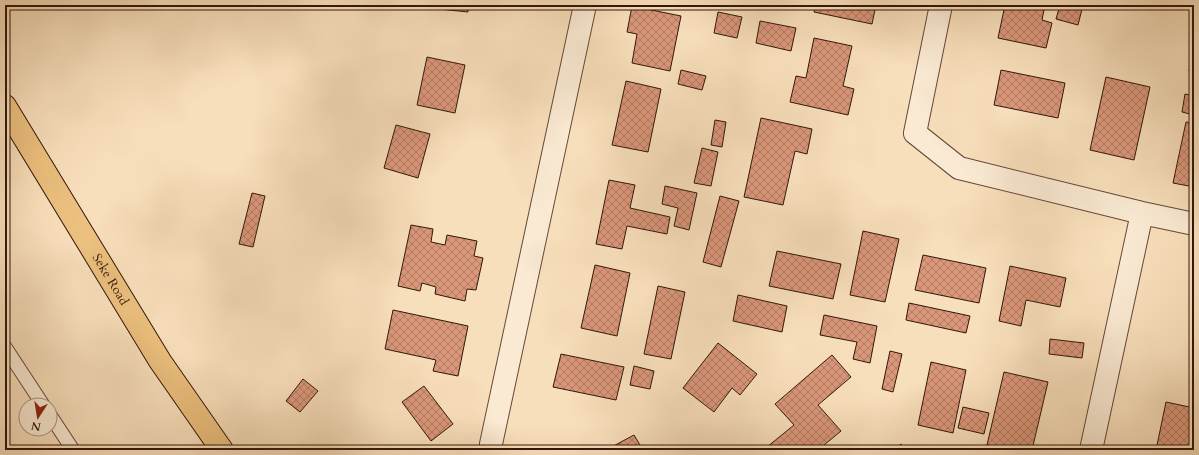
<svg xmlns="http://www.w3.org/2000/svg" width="1199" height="455" viewBox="0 0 1199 455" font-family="Cardo,serif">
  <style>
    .building { fill: url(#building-cross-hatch); stroke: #32160b }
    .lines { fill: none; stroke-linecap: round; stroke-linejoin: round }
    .service-casing { stroke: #644837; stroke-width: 15 }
    .minor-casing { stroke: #644837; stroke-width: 24 }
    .primary-casing { stroke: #32160b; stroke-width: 24 }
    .service { stroke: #faead3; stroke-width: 13 }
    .minor { stroke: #faead3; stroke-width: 22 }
    .primary { stroke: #ecc07e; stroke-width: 22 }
    .labels { text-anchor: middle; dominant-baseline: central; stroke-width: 4; stroke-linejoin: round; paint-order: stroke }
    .street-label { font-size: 13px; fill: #32160b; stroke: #faead3 }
  </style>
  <defs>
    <pattern id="building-cross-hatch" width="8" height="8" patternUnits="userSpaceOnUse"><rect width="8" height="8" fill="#da977a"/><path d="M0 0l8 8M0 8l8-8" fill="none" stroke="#b17a62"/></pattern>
  </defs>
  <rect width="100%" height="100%" fill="#f8dfbb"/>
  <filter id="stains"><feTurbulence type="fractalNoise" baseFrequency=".005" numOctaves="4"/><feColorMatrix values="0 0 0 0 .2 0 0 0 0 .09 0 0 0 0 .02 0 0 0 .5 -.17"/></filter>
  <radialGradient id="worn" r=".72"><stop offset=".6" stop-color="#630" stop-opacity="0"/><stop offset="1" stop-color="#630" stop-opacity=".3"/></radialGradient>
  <path class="building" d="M 439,5 L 468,5 L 468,12 L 439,9 Z
    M 816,5 L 876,5 L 872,24 L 814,12 Z
    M 1005,5 L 1045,5 L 1042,20 L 1052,23 L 1046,48 L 998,38 Z
    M 1060,5 L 1083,5 L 1078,25 L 1056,19 Z
    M 632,6 L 681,16 L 670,71 L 632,63 L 637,34 L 627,32 Z
    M 718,12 L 742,17 L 737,38 L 714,33 Z
    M 760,21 L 796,28 L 791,51 L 756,43 Z
    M 814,38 L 852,46 L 843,86 L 854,89 L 848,115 L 790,102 L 796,76 L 806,78 Z
    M 1194,48 L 1194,72 L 1189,71 Z
    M 427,57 L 465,65 L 455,113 L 417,105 Z
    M 681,70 L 706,76 L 702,90 L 678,84 Z
    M 1001,70 L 1065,83 L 1058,118 L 994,105 Z
    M 1106,77 L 1150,87 L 1134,160 L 1090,150 Z
    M 626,81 L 661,89 L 648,152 L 612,145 Z
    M 1185,94 L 1194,96 L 1194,115 L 1182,112 Z
    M 761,118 L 812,129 L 807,154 L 795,151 L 783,205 L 744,197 Z
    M 715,120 L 726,122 L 722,147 L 711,145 Z
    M 1186,122 L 1194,123 L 1194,187 L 1173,183 Z
    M 396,125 L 430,134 L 418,178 L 384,168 Z
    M 702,148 L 718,152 L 711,186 L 694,183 Z
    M 609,180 L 635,185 L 630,208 L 670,217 L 667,234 L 627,226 L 622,249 L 596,244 Z
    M 665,186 L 697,193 L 689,230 L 674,226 L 678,208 L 662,204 Z
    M 252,193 L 265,196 L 253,247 L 239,244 Z
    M 720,196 L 739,201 L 721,267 L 703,262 Z
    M 411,225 L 433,229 L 431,242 L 445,245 L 447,235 L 477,241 L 474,256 L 483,258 L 476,290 L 467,289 L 465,301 L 435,294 L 436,287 L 422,283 L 420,291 L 398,286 Z
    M 863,231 L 899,239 L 885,302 L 850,295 Z
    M 777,251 L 841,264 L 833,299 L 769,286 Z
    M 923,255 L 986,268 L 979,303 L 915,290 Z
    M 595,265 L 630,273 L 617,336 L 581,328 Z
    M 1010,266 L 1066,278 L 1060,307 L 1026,300 L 1021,326 L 999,321 Z
    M 658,286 L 685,292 L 671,359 L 644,354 Z
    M 738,295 L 787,306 L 782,332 L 733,321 Z
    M 909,303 L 970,316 L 966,333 L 906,320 Z
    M 393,310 L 468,326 L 458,376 L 433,371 L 436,360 L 385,349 Z
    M 824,315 L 877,326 L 870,363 L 853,359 L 857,342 L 820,335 Z
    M 1050,339 L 1084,343 L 1082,358 L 1049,354 Z
    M 718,343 L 757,374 L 740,395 L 732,388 L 714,412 L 683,388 Z
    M 890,351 L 902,354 L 893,392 L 882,389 Z
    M 561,354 L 624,367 L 616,400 L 553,387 Z
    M 832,355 L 851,377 L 818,405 L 841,431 L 818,450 L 770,450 L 767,447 L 794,425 L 775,404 Z
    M 931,362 L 966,370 L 953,433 L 918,425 Z
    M 634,366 L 654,371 L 650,389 L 630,385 Z
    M 1004,372 L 1048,382 L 1032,450 L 1009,450 L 987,445 Z
    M 303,379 L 318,391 L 300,412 L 286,401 Z
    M 424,386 L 453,424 L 431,441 L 402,402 Z
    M 1166,402 L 1194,408 L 1192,450 L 1156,450 Z
    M 963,407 L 989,413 L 984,434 L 958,428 Z
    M 634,435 L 643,450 L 606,450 Z
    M 901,444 L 905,450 L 894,450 Z"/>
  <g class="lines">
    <g class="service-casing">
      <path id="service" d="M 5,347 L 43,405
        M 50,415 L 73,450"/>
    </g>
    <g class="minor-casing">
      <path id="minor" d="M 941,5 L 915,133 L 959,168 L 1142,213 L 1194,224
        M 492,450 L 491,444 L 585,5
        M 1091,450 L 1142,213"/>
    </g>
    <g class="primary-casing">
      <g id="primary">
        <path id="s1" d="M 5,106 L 160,361 L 222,450"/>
      </g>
    </g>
    <use href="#service" class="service"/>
    <use href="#minor" class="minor"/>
    <use href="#primary" class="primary"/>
  </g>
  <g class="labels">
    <g class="street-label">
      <text stroke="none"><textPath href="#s1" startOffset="203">Seke Road</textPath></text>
    </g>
  </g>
  <rect width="1199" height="455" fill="none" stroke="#f8dfbb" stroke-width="20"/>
  <rect x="6" y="6" width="1187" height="443" fill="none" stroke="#32160b" stroke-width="2"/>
  <rect x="10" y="10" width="1179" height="435" fill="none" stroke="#32160b"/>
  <g transform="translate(38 417) rotate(192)"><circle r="19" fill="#faead3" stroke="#aa9583"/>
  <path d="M0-3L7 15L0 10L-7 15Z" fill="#8f2418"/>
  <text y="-6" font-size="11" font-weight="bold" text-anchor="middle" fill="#32160b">N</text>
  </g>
  <rect width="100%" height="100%" filter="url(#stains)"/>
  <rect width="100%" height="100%" fill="url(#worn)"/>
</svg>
